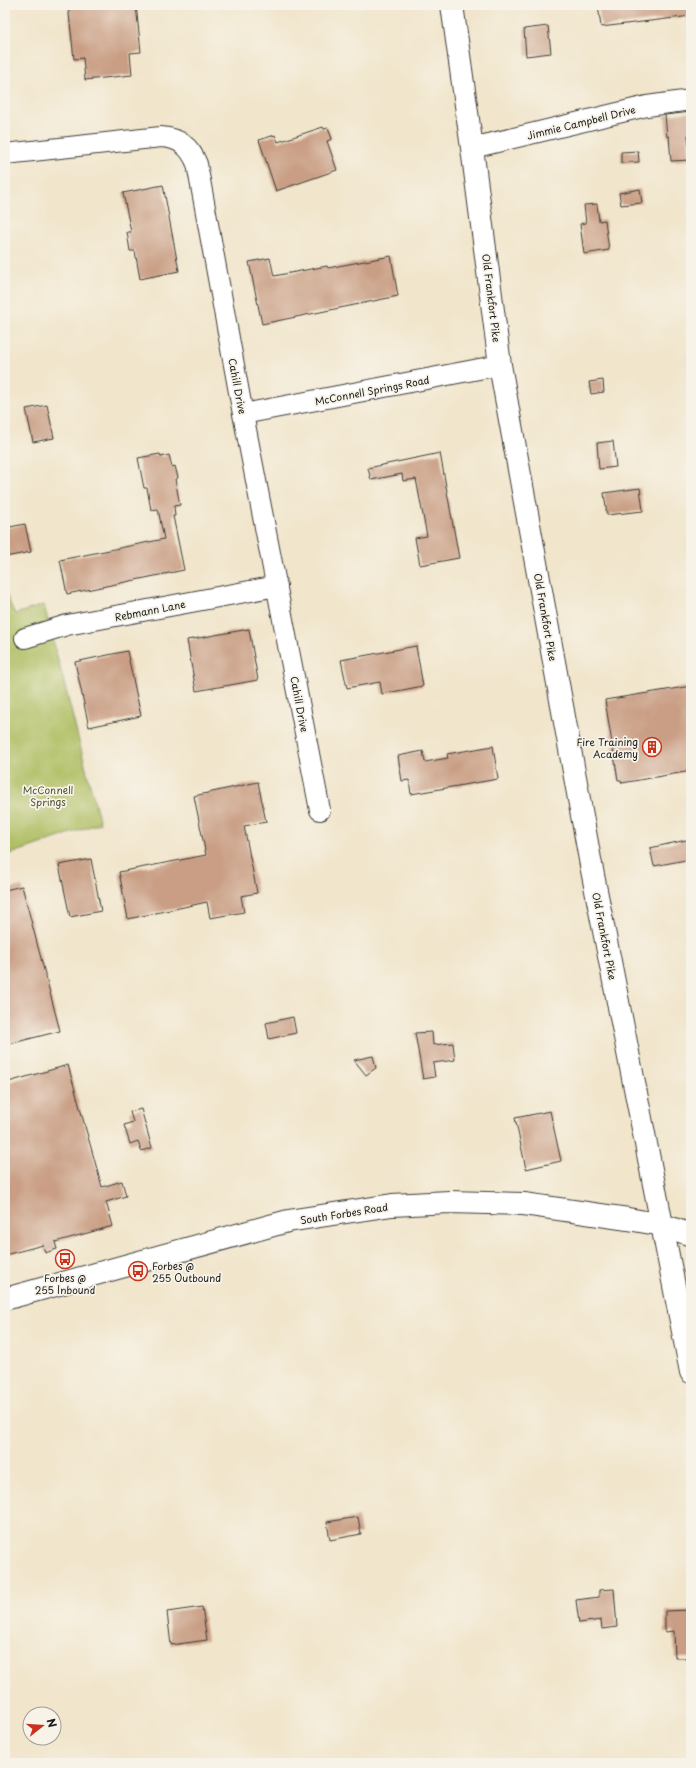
<svg xmlns="http://www.w3.org/2000/svg" width="696" height="1768" viewBox="0 0 696 1768" font-family="'Playpen Sans',sans-serif">
  <style>
    .green { fill: #adbd60; stroke: #646c3e }
    .building { fill: #c99e84 }
    .lines { fill: none; stroke-linecap: round; stroke-linejoin: round }
    .minor-casing { stroke: #3c3a36; stroke-width: 22 }
    .major-casing { stroke: #3c3a36; stroke-width: 24 }
    .minor { stroke: #fff; stroke-width: 20 }
    .major { stroke: #fff; stroke-width: 22 }
    .labels { text-anchor: middle; dominant-baseline: central; stroke-width: 3.5; stroke-linejoin: round; paint-order: stroke }
    .street-label { font-size: 10px; fill: #1c1c1c; stroke: #f7f3e8 }
    .poi-label { font-size: 10px; fill: #1c1c1c; stroke: #f7f3e8; text-anchor: end }
    .park-label { font-size: 10px; fill: #4f5434; stroke: #f7f3e8 }
  </style>
  <rect width="100%" height="100%" fill="#f7f3e8"/>
  <filter id="ink" filterUnits="userSpaceOnUse"><feTurbulence type="fractalNoise" baseFrequency=".025" numOctaves="2"/><feDisplacementMap in="SourceGraphic" scale="8" xChannelSelector="R" yChannelSelector="G"/><feConvolveMatrix kernelMatrix="1 2 1 2 8 2 1 2 1" color-interpolation-filters="sRGB"/></filter>
  <filter id="wash" filterUnits="userSpaceOnUse"><feTurbulence type="fractalNoise" baseFrequency=".012" numOctaves="4" result="noise"/><feDisplacementMap in="SourceGraphic" scale="16" xChannelSelector="R" yChannelSelector="G"/><feGaussianBlur stdDeviation="0.9" result="paint"/><feColorMatrix in="noise" values="0 0 0 0 0 0 0 0 0 0 0 0 0 0 0 0 0 1.4 0 .05"/><feComposite in="paint" operator="in"/></filter>
  <g filter="url(#wash)">
    <rect width="100%" height="100%" fill="#f1e5cb"/>
    <path class="green" d="M 5,593 L 15,614 L 44,605 L 100,823 L 5,856 Z"/>
    <g id="blocks">
      <path class="building" d="M 68,5 L 136,5 L 141,52 L 130,53 L 132,75 L 85,80 L 83,58 L 74,59 Z
        M 598,5 L 691,5 L 691,16 L 601,27 Z
        M 548,26 L 551,53 L 526,56 L 524,29 Z
        M 691,112 L 691,135 L 688,135 L 690,160 L 671,161 L 669,136 L 667,137 L 665,115 Z
        M 323,127 L 324,129 L 328,128 L 332,139 L 327,141 L 337,170 L 276,191 L 259,140 L 275,135 L 278,142 Z
        M 638,151 L 639,162 L 621,163 L 621,152 Z
        M 163,185 L 179,271 L 140,279 L 135,251 L 130,251 L 127,232 L 131,232 L 123,193 Z
        M 640,189 L 642,203 L 621,205 L 619,193 Z
        M 597,204 L 599,221 L 605,220 L 609,250 L 584,254 L 580,224 L 586,223 L 584,205 Z
        M 391,256 L 398,296 L 262,324 L 249,262 L 270,258 L 274,276 L 327,266 L 328,268 Z
        M 603,380 L 604,392 L 591,394 L 589,382 Z
        M 47,405 L 54,438 L 33,442 L 26,409 Z
        M 613,441 L 616,467 L 599,469 L 597,443 Z
        M 440,453 L 459,558 L 420,565 L 415,538 L 427,536 L 416,479 L 403,481 L 402,474 L 371,480 L 368,468 Z
        M 160,454 L 161,457 L 169,455 L 172,467 L 175,466 L 178,478 L 175,479 L 180,505 L 174,506 L 175,516 L 173,516 L 184,570 L 67,594 L 60,560 L 164,539 L 158,509 L 151,510 L 147,488 L 144,488 L 138,458 Z
        M 640,488 L 643,511 L 607,515 L 604,493 Z
        M 25,524 L 31,552 L 5,557 L 5,528 Z
        M 249,629 L 258,680 L 196,691 L 187,640 Z
        M 416,646 L 423,686 L 382,694 L 380,682 L 347,688 L 341,660 Z
        M 127,651 L 141,716 L 89,727 L 75,662 Z
        M 691,686 L 691,771 L 622,783 L 621,780 L 618,780 L 605,700 Z
        M 493,746 L 498,779 L 411,794 L 409,780 L 402,781 L 398,756 L 423,751 L 425,762 L 448,758 L 447,754 Z
        M 258,782 L 266,822 L 244,826 L 257,893 L 241,896 L 244,912 L 210,918 L 207,902 L 128,919 L 119,872 L 206,855 L 194,796 Z
        M 691,839 L 691,859 L 654,866 L 650,848 Z
        M 91,859 L 101,911 L 70,917 L 59,865 Z
        M 22,886 L 60,1031 L 5,1045 L 5,890 Z
        M 293,1017 L 296,1033 L 269,1039 L 266,1023 Z
        M 432,1032 L 433,1045 L 453,1043 L 455,1060 L 433,1063 L 435,1077 L 423,1079 L 415,1033 Z
        M 373,1056 L 376,1068 L 366,1075 L 354,1060 Z
        M 68,1065 L 102,1187 L 122,1181 L 126,1196 L 106,1202 L 113,1226 L 55,1242 L 57,1249 L 45,1253 L 43,1245 L 5,1255 L 5,1083 Z
        M 141,1109 L 152,1148 L 141,1151 L 138,1141 L 130,1144 L 124,1125 L 133,1122 L 130,1112 Z
        M 550,1111 L 561,1161 L 526,1169 L 515,1118 Z
        M 358,1517 L 361,1534 L 330,1540 L 327,1522 Z
        M 614,1589 L 617,1627 L 602,1629 L 601,1620 L 579,1623 L 576,1600 L 599,1597 L 599,1590 Z
        M 202,1607 L 207,1640 L 171,1645 L 167,1612 Z
        M 691,1610 L 691,1658 L 675,1658 L 674,1631 L 665,1632 L 665,1611 Z"/>
    </g>
  </g>
  <g filter="url(#ink)">
    <use href="#blocks" fill-opacity="0" stroke="#3c3a36" stroke-width="1"/>
    <g class="lines">
      <g class="minor-casing">
        <path id="minor" d="M 472,148 L 647,106 L 691,100
          M 5,154 L 161,137 C 179,138 190,146 197,164 L 243,414 L 320,810
          M 243,414 L 500,365
          M 25,638 L 67,625 L 277,586"/>
      </g>
      <g class="major-casing">
        <path id="major" d="M 452,5 L 472,148 L 500,365 L 591,865 L 691,1372
          M 5,1299 L 288,1221 L 392,1205 L 449,1202 L 524,1204 L 628,1219 L 663,1225 L 691,1235"/>
      </g>
      <use href="#minor" class="minor"/>
      <use href="#major" class="major"/>
    </g>
  </g>
  <defs>
    <g id="building-ring" transform="scale(1)"><circle r="9.5" fill="#f7f3e8" stroke="#c8321e" stroke-width="1.5"/><path d="M-4-6H4V6H1V3H-1V6H-4ZM-2.5-4.3h1.7v1.8h-1.7ZM.8-4.3h1.7v1.8H.8ZM-2.5-1h1.7V.8h-1.7ZM.8-1h1.7V.8H.8Z" fill="#c8321e"/></g>
    <g id="bus-ring" transform="scale(1)"><circle r="9.5" fill="#f7f3e8" stroke="#c8321e" stroke-width="1.5"/><path d="M-5-6H5V4H4V6H2V4H-2V6H-4V4H-5ZM-3.5-4V0h7V-4ZM-3.5 1.2v1.5H-2V1.2ZM2 1.2v1.5H3.5V1.2Z" fill="#c8321e"/></g>
  </defs>
  <g fill-rule="evenodd">
    <use href="#building-ring" x="652" y="747"/>
    <use href="#bus-ring" x="65" y="1259"/>
    <use href="#bus-ring" x="138" y="1271"/>
  </g>
  <g class="labels">
    <g class="street-label">
      <text transform="translate(581 122) rotate(-14)">Jimmie Campbell Drive</text>
      <text transform="translate(492 298) rotate(83)">Old Frankfort Pike</text>
      <text transform="translate(238 386) rotate(79)">Cahill Drive</text>
      <text transform="translate(372 390) rotate(-11)">McConnell Springs Road</text>
      <text transform="translate(150 610) rotate(-11)">Rebmann Lane</text>
      <text transform="translate(546 617) rotate(80)">Old Frankfort Pike</text>
      <text transform="translate(300 704) rotate(79)">Cahill Drive</text>
      <text transform="translate(605 936) rotate(79)">Old Frankfort Pike</text>
      <text transform="translate(344 1213) rotate(-9)">South Forbes Road</text>
    </g>
    <g class="poi-label">
      <text x="638" y="741">Fire Training<tspan x="638" dy="12">Academy</tspan></text>
      <text x="152" y="1265" text-anchor="start">Forbes @<tspan x="152" dy="12">255 Outbound</tspan></text>
      <text x="65" y="1277" text-anchor="middle">Forbes @<tspan x="65" dy="12">255 Inbound</tspan></text>
    </g>
    <g class="park-label">
      <text x="48" y="789">McConnell<tspan x="48" dy="12">Springs</tspan></text>
    </g>
  </g>
  <rect width="696" height="1768" fill="none" stroke="#f7f3e8" stroke-width="20"/>
  <g transform="translate(42 1726) rotate(73)"><circle r="19" fill="#f7f3e8" stroke="#9f9d96"/>
  <path d="M0-3L7 15L0 10L-7 15Z" fill="#c8321e"/>
  <text y="-6" font-size="11" font-weight="bold" text-anchor="middle" fill="#1c1c1c">N</text>
  </g>
</svg>
